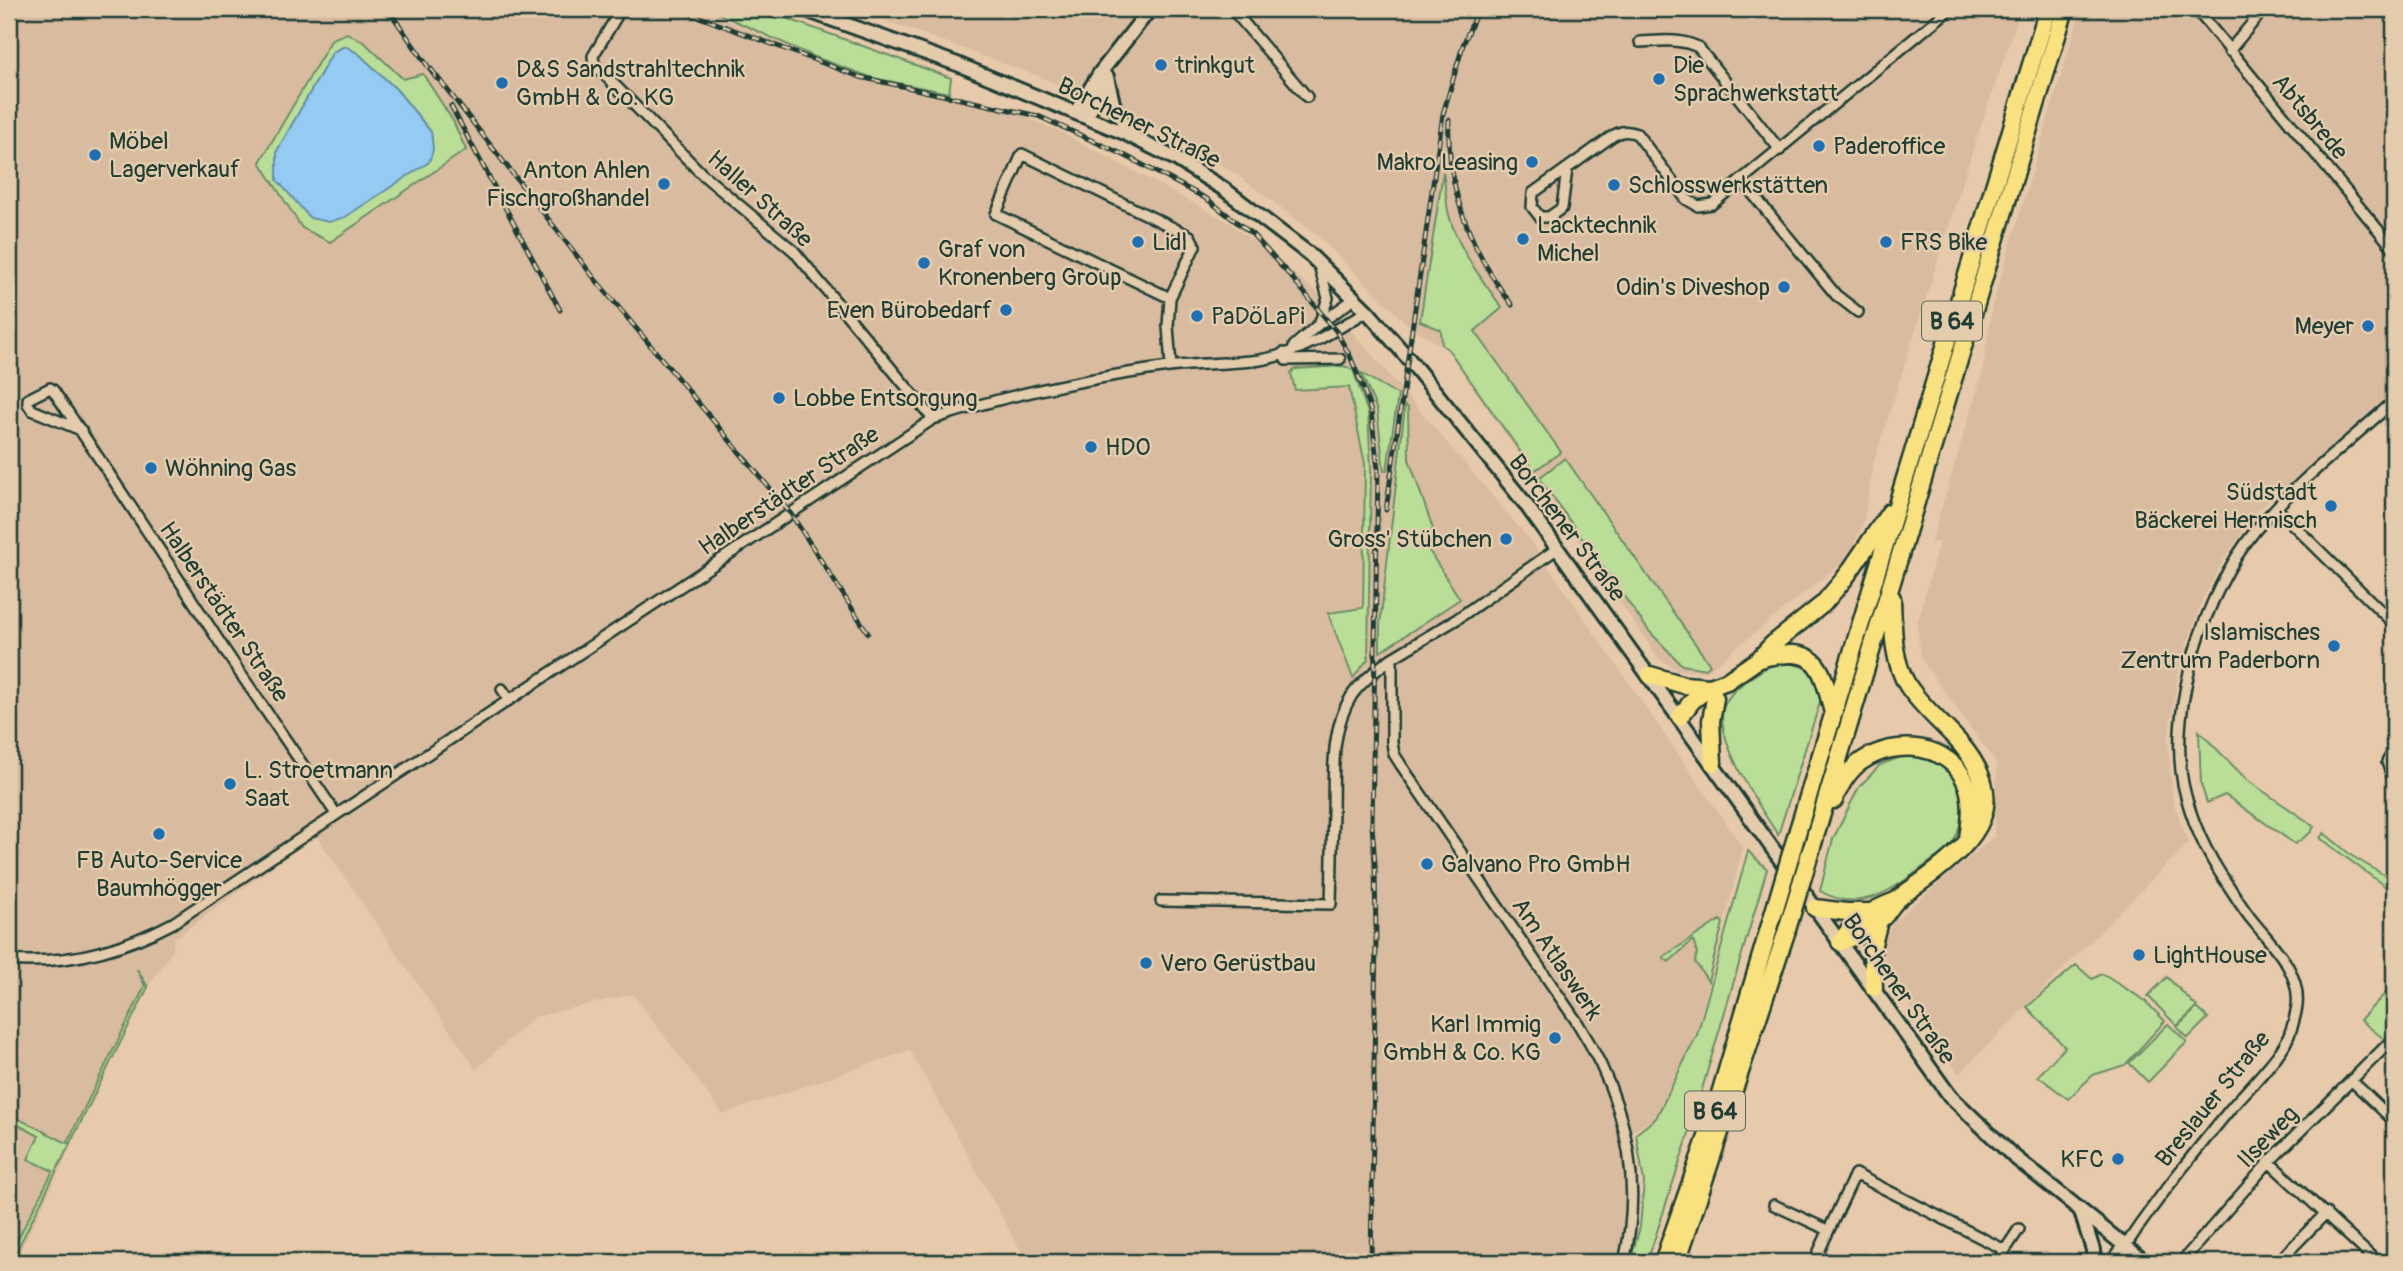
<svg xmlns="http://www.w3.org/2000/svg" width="2403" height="1271" viewBox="0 0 2403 1271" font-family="Pangolin,sans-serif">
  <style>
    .built { fill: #d9bba0 }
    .green { fill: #bade98; stroke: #6c8e66; stroke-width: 2; fill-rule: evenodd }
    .water { fill: #95caf3; stroke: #6692a7; stroke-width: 2 }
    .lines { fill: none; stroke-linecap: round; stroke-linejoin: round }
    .minor-casing { stroke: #1f3d34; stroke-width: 14 }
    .secondary-casing { stroke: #1f3d34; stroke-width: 18 }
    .trunk-casing { stroke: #1f3d34; stroke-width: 21 }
    .minor { stroke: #e3cbac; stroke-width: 9 }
    .secondary { stroke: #e3cbac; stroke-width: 12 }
    .trunk { stroke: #fae180; stroke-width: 16 }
    .rail-casing { stroke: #1f3d34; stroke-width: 5 }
    .rail { stroke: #e3cbac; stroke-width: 2.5; stroke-dasharray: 8; stroke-linecap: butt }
    .trunk-bridge-casing { stroke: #1f3d34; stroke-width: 21; stroke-linecap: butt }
    .trunk-bridge { stroke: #fae180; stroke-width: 16 }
    .poi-dot { fill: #1f6fb2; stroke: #e3cbac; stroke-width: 2.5 }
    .labels { text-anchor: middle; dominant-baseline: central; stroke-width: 5; stroke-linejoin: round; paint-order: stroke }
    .shield { fill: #e3cbac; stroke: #5a6858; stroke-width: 2 }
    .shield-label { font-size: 23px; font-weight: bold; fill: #1f3d34 }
    .poi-label { font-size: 24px; fill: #1f3d34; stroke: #e3cbac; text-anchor: start }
    .street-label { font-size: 24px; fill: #1f3d34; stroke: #e3cbac }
  </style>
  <rect width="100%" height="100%" fill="#e7c9ab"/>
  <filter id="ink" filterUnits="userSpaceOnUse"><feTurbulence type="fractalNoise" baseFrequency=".0143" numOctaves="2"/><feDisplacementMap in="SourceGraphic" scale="14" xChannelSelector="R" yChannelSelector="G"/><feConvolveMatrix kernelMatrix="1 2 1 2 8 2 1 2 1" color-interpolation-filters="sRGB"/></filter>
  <g filter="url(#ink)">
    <path class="built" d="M 9,9 L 701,9 L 859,78 L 904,91 L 998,106 L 1059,131 L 1230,223 L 1321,295 L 1529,539 L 1743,848 L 1696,1034 L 1654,1118 L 1623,1137 L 1625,1223 L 1618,1262 L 1027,1262 L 910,1050 L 723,1114 L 633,994 L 534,1017 L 476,1069 L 316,835 L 174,939 L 173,950 L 149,985 L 15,1262 L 9,1262 Z
      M 854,9 L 2021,9 L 1976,140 L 1874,461 L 1864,521 L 1848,558 L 1706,672 L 1678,670 L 1659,659 L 1448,350 L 1406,323 L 1319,237 L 1238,175 L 1176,139 L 1041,77 Z
      M 2081,9 L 2394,9 L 2394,391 L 2256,512 L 2223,561 L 2203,598 L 2179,666 L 2168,740 L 2173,801 L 2188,843 L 1959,1074 L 1884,970 L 1885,943 L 1892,923 L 1994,837 L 1997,764 L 1921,659 L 1917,625 L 1939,542 L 1931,543 L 1982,374 L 1992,307 Z"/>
    <path class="green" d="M 708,9 L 761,9 L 951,78 L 949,93 L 873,78 L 815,57 Z
      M 347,33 L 365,43 L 403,79 L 423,74 L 453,121 L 466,150 L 330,242 L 302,228 L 260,162 L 332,39 ZM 345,46 L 359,54 L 397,90 L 431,132 L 433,150 L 277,151 L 333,52 Z
      M 1443,172 C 1445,185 1446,198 1448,211 C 1456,247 1482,279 1502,308 L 1475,331 L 1561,452 L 1534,471 L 1448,349 L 1442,345 L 1441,330 L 1420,321 Z
      M 1344,366 L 1353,370 L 1368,413 L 1371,469 L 1368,659 L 1353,678 L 1328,613 L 1363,608 L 1365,464 L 1349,387 L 1295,390 L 1291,373 L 1295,369 Z
      M 1361,373 L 1398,395 L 1387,470 L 1384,471 L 1377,410 Z
      M 1405,406 L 1408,408 L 1409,459 L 1433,529 L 1422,540 L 1460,599 L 1380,652 L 1380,624 Z
      M 1565,458 L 1710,665 L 1706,669 L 1682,665 L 1649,631 L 1539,478 Z
      M 1774,663 C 1803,663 1818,668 1821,699 L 1778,835 C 1761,809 1710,734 1725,704 C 1734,685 1757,674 1774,663 Z
      M 2199,731 L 2247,780 L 2314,826 L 2311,832 L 2295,844 L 2225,795 L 2207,803 L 2201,784 Z
      M 1908,754 C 1914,755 1924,754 1930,757 C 1964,770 1971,815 1952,844 C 1947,852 1935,858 1927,864 C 1894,889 1861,915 1820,891 L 1833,839 L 1859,787 L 1880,765 Z
      M 2324,833 L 2352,856 L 2394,881 L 2394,893 L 2320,838 Z
      M 1748,851 L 1767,869 L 1687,1140 L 1647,1262 L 1630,1262 L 1640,1227 L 1644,1182 L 1636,1134 L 1656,1118 L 1697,1035 Z
      M 1720,920 L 1723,923 L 1708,981 L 1695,962 L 1697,953 L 1693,940 L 1669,962 L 1663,957 Z
      M 2076,965 L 2092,979 L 2102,974 L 2144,1000 L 2165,1021 L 2125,1065 L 2093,1075 L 2068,1099 L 2038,1076 L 2065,1047 L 2027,1007 Z
      M 137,969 L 148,987 L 11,1262 L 9,1262 L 9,1256 L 53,1171 L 28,1159 L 39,1136 L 9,1120 L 9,1114 L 67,1143 L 145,986 Z
      M 2167,977 L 2197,1007 L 2177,1026 L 2148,996 Z
      M 2394,984 L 2394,1047 L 2360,1020 Z
      M 2197,1008 L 2208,1018 L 2188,1038 L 2177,1027 Z
      M 2168,1024 L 2187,1042 L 2148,1082 L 2129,1063 Z"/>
    <path class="water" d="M 345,46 L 359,54 L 397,90 L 431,132 L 433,150 L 429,162 L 345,217 L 329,222 L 310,218 L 277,180 L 277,151 L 333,52 Z"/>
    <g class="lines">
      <g class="minor-casing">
        <path id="minor" d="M 621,9 L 593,56 L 594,64 L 702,174 L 794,251 L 933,419
          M 1232,9 L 1307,97
          M 2196,9 L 2394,249
          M 1640,42 C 1661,41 1679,38 1698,47 L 1780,150
          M 2229,51 L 2264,9
          M 1567,169 L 1562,208 L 1549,217 L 1540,217 L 1532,207 L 1533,193 L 1611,137 C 1620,131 1626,130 1637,134 L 1686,199 L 1698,206 L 1712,204 L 1950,9
          M 1742,181 L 1836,295 L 1858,312
          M 1319,265 L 1328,298 L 1320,322
          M 1170,298 L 996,214 L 1022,154 L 1190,236 L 1195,246 L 1170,298 L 1168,326 L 1171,366
          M 1294,346 L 1319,324 L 1354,299
          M 1283,353 L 1286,360 L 1340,359
          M 81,430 L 32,410 L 28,404 L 28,399 L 50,388 L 53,390 C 112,477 169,564 226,652 C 262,706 300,760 336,814
          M 2276,508 L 2394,624
          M 1558,548 L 1457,619 L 1392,658 L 1392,743 L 1394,754 L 1401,765 L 1577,1022 C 1624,1096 1644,1176 1624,1262
          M 502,689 L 509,699
          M 2394,750 L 2387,762 L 2394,781
          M 1161,901 L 1331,904 C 1332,873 1332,842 1333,812 C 1334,772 1330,730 1352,695 C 1363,680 1377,669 1392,658
          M 9,960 C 67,965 122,950 173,923 L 933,419 C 1009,394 1090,378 1169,367 C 1199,363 1230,364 1260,360 C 1298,354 1335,331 1367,311
          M 2351,1080 L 2394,1121
          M 2269,1162 L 2377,1262
          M 1774,1205 L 1828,1230
          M 2126,1245 C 2158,1197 2195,1152 2232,1107 C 2246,1091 2278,1059 2286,1042 C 2291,1032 2295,1018 2297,1006 C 2301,971 2272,945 2252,920 C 2243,909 2236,897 2228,885 C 2207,855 2191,821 2183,784 C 2168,706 2205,592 2255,531 C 2295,483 2348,443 2394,401
          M 2183,1260 L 2269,1162 L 2387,1045
          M 1814,1262 L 1855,1174 L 2005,1250
          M 1997,1262 L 2019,1229
          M 2278,1262 L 2326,1213"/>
      </g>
      <g class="secondary-casing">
        <path id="secondary" d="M 803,9 L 957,64 L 1122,132 L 1176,159 L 1224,189 L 1309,254 L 1367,311 L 1407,357 L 1524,502 L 1950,1096 L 2012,1155 L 2145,1262
          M 1107,77 L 1114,107 L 1132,135
          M 1076,112 L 1100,73 L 1150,9
          M 1087,116 L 1107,77
          M 2081,1212 L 2093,1250 L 2093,1262
          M 2113,1262 L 2126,1245"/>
      </g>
      <g class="trunk-casing">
        <path id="trunk" d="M 1759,659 C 1817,644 1821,663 1833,713
          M 1650,675 L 1684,685 L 1710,687
          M 1680,717 L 1692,701 L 1710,687 L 1727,681 L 1759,659 L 1773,644 L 1823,604 L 1845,578 L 1890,512
          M 1713,763 L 1711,721 L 1715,698
          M 1834,800 C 1840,785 1848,770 1862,761 C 1896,738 1950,743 1967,785 C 1973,802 1971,821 1968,838
          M 1798,830 L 2048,9
          M 1811,850 L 2065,9
          M 1815,908 L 1846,912 L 1869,912
          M 1842,940 C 1854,920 1873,909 1895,901
          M 1840,942 C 1856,937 1869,929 1882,918 C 1887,914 1890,907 1895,902 C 1903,893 1915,887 1925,879 C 1979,839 2012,802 1958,741 C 1942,723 1922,707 1908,686 C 1892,660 1893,628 1892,598
          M 1874,988 L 1872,948 L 1879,921
          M 1663,1262 L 1709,1131 L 1773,915
          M 1677,1262 L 1786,933"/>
      </g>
      <use href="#minor" class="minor"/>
      <use href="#secondary" class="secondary"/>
      <use href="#trunk" class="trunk"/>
      <g class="rail-casing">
        <path id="rail" d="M 388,9 L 436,78
          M 678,9 L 860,77 L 1038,116 L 1122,154 L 1207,199 L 1252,234 L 1293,279 L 1336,331 L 1350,356 L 1364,390 L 1371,412 L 1378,469 L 1372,825 L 1375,864 L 1376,939 L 1371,1262
          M 431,69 L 595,279 L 791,514 L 868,633
          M 451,106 L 560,310
          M 1449,120 C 1446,189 1471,251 1512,305
          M 1386,510 L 1443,114 L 1463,45 L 1478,9"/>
      </g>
      <use href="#rail" class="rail"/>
      <g class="trunk-bridge-casing">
        <path id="trunk-bridge" d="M 1773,915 L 1798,830
          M 1786,933 L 1811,850"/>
      </g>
      <use href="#trunk-bridge" class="trunk-bridge"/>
    </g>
  </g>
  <g class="poi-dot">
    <circle cx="1161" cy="65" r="7"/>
    <circle cx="1659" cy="79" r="7"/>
    <circle cx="502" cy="83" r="7"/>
    <circle cx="1819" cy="146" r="7"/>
    <circle cx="95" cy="155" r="7"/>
    <circle cx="1532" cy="162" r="7"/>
    <circle cx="664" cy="184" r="7"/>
    <circle cx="1614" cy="185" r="7"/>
    <circle cx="1523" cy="239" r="7"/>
    <circle cx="1138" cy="242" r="7"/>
    <circle cx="1886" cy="242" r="7"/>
    <circle cx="924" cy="263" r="7"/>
    <circle cx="1784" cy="287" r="7"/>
    <circle cx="1006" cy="310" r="7"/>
    <circle cx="1197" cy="316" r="7"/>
    <circle cx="2368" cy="326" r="7"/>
    <circle cx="779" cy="398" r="7"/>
    <circle cx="1091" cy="447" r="7"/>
    <circle cx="151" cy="468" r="7"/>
    <circle cx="2331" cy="506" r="7"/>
    <circle cx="1506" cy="539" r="7"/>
    <circle cx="2334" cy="646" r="7"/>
    <circle cx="230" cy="784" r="7"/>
    <circle cx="159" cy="834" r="7"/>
    <circle cx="1427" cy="864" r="7"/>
    <circle cx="2139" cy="955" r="7"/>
    <circle cx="1146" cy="963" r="7"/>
    <circle cx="1555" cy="1038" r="7"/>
    <circle cx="2118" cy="1159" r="7"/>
  </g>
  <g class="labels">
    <g class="shield">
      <rect x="1922" y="301.5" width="60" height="39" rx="5"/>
      <rect x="1685" y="1091.5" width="60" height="39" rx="5"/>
    </g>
    <g class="shield-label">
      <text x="1952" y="321">B 64</text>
      <text x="1715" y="1111">B 64</text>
    </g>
    <g class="poi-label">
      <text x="1175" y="65">trinkgut</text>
      <text x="1673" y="65">Die<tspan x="1673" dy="28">Sprachwerkstatt</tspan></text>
      <text x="516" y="69">D&amp;S Sandstrahltechnik<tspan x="516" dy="28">GmbH &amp; Co. KG</tspan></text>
      <text x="109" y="141">Möbel<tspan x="109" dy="28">Lagerverkauf</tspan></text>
      <text x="1833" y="146">Paderoffice</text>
      <text x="1518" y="162" text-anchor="end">Makro Leasing</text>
      <text x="650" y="170" text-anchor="end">Anton Ahlen<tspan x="650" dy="28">Fischgroßhandel</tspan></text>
      <text x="1628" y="185">Schlosswerkstätten</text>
      <text x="1537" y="225">Lacktechnik<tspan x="1537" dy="28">Michel</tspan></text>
      <text x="1152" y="242">Lidl</text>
      <text x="1900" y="242">FRS Bike</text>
      <text x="938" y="249">Graf von<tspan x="938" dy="28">Kronenberg Group</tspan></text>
      <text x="1770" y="287" text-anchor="end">Odin's Diveshop</text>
      <text x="992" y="310" text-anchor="end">Even Bürobedarf</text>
      <text x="1211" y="316">PaDöLaPi</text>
      <text x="2354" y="326" text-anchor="end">Meyer</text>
      <text x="793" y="398">Lobbe Entsorgung</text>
      <text x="1105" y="447">HDO</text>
      <text x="165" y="468">Wöhning Gas</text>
      <text x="2317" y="492" text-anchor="end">Südstadt<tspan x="2317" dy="28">Bäckerei Hermisch</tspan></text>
      <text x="1492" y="539" text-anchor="end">Gross' Stübchen</text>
      <text x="2320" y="632" text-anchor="end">Islamisches<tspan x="2320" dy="28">Zentrum Paderborn</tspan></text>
      <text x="244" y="770">L. Stroetmann<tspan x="244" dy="28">Saat</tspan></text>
      <text x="159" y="860" text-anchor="middle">FB Auto-Service<tspan x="159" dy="28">Baumhögger</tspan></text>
      <text x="1441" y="864">Galvano Pro GmbH</text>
      <text x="2153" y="955">LightHouse</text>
      <text x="1160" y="963">Vero Gerüstbau</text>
      <text x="1541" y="1024" text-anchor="end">Karl Immig<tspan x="1541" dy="28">GmbH &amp; Co. KG</tspan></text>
      <text x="2104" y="1159" text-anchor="end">KFC</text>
    </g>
    <g class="street-label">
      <text transform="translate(2310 117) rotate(50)">Abtsbrede</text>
      <text transform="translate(1139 123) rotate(26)">Borchener Straße</text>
      <text transform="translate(760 199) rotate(42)">Haller Straße</text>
      <text transform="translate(789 491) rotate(-34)">Halberstädter Straße</text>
      <text transform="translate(1567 528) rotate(53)">Borchener Straße</text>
      <text transform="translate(224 612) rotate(56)">Halberstädter Straße</text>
      <text transform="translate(1557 959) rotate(56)">Am Atlaswerk</text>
      <text transform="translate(1899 989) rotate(55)">Borchener Straße</text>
      <text transform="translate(2213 1099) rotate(-51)">Breslauer Straße</text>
      <text transform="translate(2268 1137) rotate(-46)">Ilseweg</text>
    </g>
  </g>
  <rect width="2403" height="1271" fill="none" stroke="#e3cbac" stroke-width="35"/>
  <rect x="18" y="18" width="2368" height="1236" fill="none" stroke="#1f3d34" stroke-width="2.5" filter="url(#ink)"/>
</svg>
